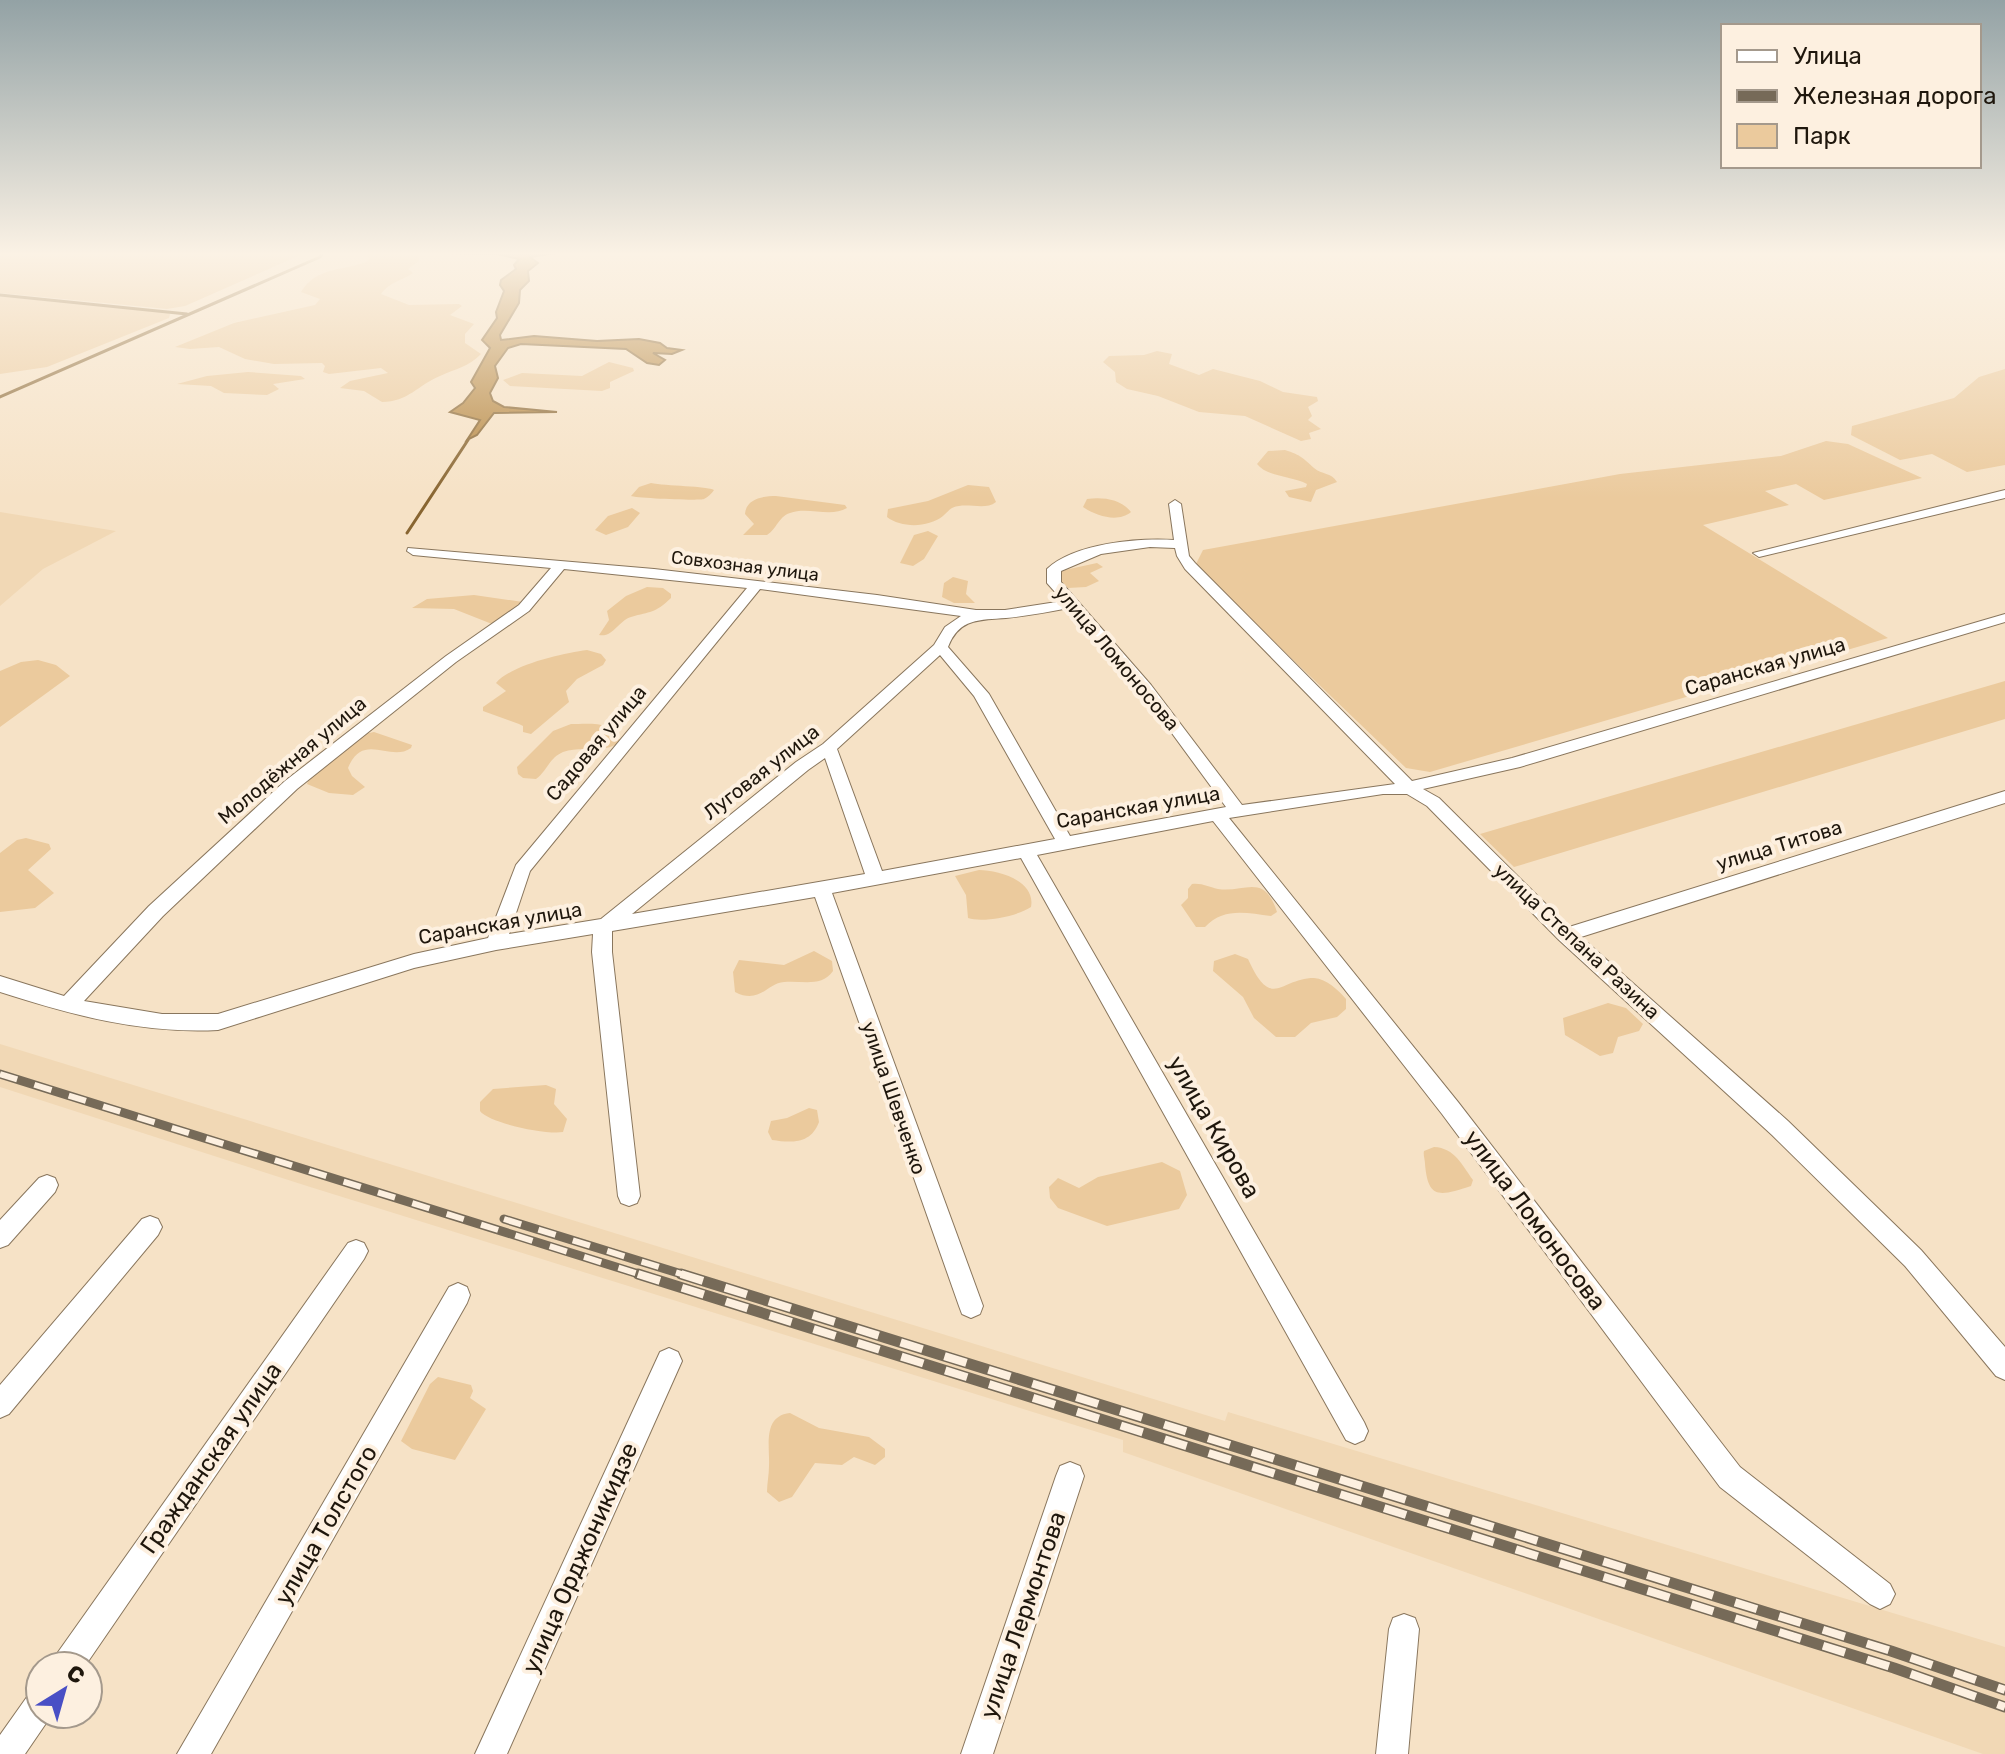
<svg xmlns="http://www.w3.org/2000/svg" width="2005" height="1754" viewBox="0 0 2005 1754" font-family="Rubik,sans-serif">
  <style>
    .built { fill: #f1d8b5 }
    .green { fill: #ebca9d }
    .water { fill: #b58640; stroke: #886531; stroke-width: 2 }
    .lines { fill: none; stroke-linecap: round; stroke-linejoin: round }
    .stream { stroke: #886531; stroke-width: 3 }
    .minor-casing { stroke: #89765d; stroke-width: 2 }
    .minor { fill: #fff; fill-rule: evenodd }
    .rail-far1-casing { stroke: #766a58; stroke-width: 9 }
    .rail-casing { stroke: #766a58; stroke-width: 11 }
    .rail-far1 { stroke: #fdf0e0; stroke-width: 6; stroke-dasharray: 18; stroke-linecap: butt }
    .rail { stroke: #fdf0e0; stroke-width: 8; stroke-dasharray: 23; stroke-linecap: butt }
    .labels { text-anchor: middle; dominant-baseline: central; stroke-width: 8; stroke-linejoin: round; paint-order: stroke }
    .far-street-label { font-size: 18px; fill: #1f170d; stroke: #fdf0e0 }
    .street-label { font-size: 20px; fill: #1f170d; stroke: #fdf0e0 }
    .near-street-label { font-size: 24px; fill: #1f170d; stroke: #fdf0e0 }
  </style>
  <rect width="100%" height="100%" fill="#f6e2c6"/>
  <path class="built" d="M 0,512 L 116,531 L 43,569 L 0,606 Z
    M 0,1044 L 1225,1421 L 1228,1412 L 2005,1647 L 2005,1754 L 1983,1754 L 1123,1452 L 1123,1440 L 307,1186 L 0,1087 Z"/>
  <path class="green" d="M 0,253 L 305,253 L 185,306 L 167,309 L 0,293 Z
    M 366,253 L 418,255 L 419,261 L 408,269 L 413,273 C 403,280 388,283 381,294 L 409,305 L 459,304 L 462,306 L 450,315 L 474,324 L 465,334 L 465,343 L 481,354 C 470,366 455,369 440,376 C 418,385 408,402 382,402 L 364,391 L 340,388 L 350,381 L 388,373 L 381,368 L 329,374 L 323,372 L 325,366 L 322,363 L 274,364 L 245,359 L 219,347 L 190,349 L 175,347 L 234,323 L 315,305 L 320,299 L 301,292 C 316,267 342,271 366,262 L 369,259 Z
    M 0,296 L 165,312 L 170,314 L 169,318 L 47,367 L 0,374 Z
    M 1157,351 L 1172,354 L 1169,364 L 1199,375 L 1213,369 L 1260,381 L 1283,392 L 1317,397 L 1318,401 L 1308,407 L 1312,416 L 1308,420 L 1321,429 L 1309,433 L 1311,439 L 1301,441 L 1245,416 L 1199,412 L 1158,396 L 1127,389 L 1116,382 L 1115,372 L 1103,362 L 1109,356 L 1144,355 Z
    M 609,362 L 633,368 L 634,371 L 610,382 L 610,388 L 602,391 L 510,386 L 503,380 L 522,373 L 582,376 Z
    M 2005,369 L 2005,465 L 1967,472 L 1932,454 L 1900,460 L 1851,435 L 1852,426 L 1954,398 L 1979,377 Z
    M 248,372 L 301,376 L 305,379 L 273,384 L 279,389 L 267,395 L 224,393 L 211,386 L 177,384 L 207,376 Z
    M 1826,441 L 1848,444 L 1922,478 L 1824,500 L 1796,484 L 1765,491 L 1789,505 L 1703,525 L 1888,638 L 1430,772 L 1406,768 L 1195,566 L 1203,550 L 1620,474 L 1781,456 Z
    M 1285,450 C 1301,455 1303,458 1314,468 C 1322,475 1331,472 1337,482 L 1316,490 L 1311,502 L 1289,497 L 1285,491 L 1306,487 L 1307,484 C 1292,476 1267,477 1257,464 L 1268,451 Z
    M 651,483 C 665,486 708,486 714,490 C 712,493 708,497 704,499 C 699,501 635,498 631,496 L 639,487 Z
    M 968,485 L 989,487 L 996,502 C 986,510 972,504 959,506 C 950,507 949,511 943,516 C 928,528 901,528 887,517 L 888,509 L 928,501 Z
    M 776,496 L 845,505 L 847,508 C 830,518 808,506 790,513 C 778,517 777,529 767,535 L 743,535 L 754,524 L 745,514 C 746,499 762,496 776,496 Z
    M 1087,499 C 1103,497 1121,499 1131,512 C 1118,523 1096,516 1083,507 Z
    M 632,508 L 640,513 L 628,527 L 606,535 L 595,530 L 608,516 Z
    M 928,531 L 938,536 L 924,559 L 913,566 L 900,563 L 914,535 Z
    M 1097,563 L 1103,567 L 1090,573 L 1099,581 L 1086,587 L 1068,588 L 1059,580 L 1060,571 Z
    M 953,577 L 968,581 L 966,594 L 975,603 L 954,603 L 942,597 L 944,583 Z
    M 647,587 L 663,588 L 671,594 L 671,598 C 654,614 651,611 631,617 C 618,621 613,638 599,635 L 609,620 L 607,611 L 626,596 Z
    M 474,595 L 523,602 L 492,624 L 454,609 L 412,608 L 427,599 Z
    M 587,650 L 601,654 L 606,660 L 603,665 L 577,679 L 566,691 L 569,702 L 531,734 L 523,732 L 523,726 L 519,724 L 483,711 L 483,707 L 506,691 L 496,683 C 511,665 563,653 587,650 Z
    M 38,660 L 56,665 L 70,676 L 0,727 L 0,671 L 21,662 Z
    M 2005,681 L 2005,719 L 1514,867 L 1480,834 Z
    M 571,724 C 589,724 615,720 620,742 C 601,755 583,745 563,752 C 549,758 547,771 536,779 L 523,778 L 518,774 L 517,767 L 553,731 Z
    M 374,732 L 412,745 L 411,748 C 390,763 363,731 348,768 L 352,776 L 365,787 L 353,795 L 329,793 L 307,784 L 309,778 L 364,734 Z
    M 26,838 L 49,844 L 51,849 L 28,870 L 54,893 L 35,908 L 0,912 L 0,853 L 17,840 Z
    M 979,870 C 999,870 1036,881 1031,907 C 1018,916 983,923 968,918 L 966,895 L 955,876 Z
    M 1192,884 C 1203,883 1208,887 1218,889 C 1245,893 1264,872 1277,912 L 1271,916 C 1246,913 1224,907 1205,927 L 1196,927 L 1181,905 L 1188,898 L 1188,889 Z
    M 814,951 L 832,961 L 833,971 C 821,988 801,980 784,982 C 767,983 760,1005 735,992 L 733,972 L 739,960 L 784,965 Z
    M 1235,954 L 1248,959 C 1272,1012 1280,978 1314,978 C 1327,979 1338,990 1346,999 L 1346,1009 L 1337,1017 L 1311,1023 L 1295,1037 L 1276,1037 L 1254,1018 L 1243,997 L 1213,971 L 1214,961 Z
    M 1608,1003 L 1626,1008 L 1643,1024 L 1639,1031 L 1618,1037 L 1613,1053 L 1600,1056 L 1565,1035 L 1563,1018 Z
    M 546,1085 L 556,1089 L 554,1104 L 567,1119 L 563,1132 C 546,1135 489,1123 480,1111 L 480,1102 L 493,1089 Z
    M 809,1108 L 817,1110 L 819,1122 C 811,1144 792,1143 772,1140 L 768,1132 L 771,1121 L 787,1118 Z
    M 1434,1147 C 1455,1148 1462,1165 1473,1180 L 1471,1186 C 1440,1196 1428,1200 1425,1164 C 1425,1159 1423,1155 1424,1151 Z
    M 1162,1162 L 1180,1171 L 1187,1195 L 1179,1209 L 1107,1226 L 1058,1208 L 1050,1198 L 1049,1187 L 1058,1178 L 1079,1188 L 1098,1177 Z
    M 438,1377 L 471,1385 L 473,1391 L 470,1398 L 486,1409 L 455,1460 L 412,1449 L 401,1441 L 430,1384 Z
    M 790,1413 L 819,1428 L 869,1437 L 885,1449 L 885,1457 L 875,1465 L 854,1457 L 842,1465 L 815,1463 L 792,1497 L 779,1502 L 767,1492 C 767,1483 769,1475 769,1466 C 770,1447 762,1416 790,1413 Z"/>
  <path class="water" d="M 438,253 L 556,253 L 530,257 L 538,263 L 528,271 L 529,281 L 520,290 L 519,303 L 500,335 L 501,340 L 534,336 L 597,341 L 639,339 L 660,343 L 667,348 L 682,350 L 672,354 L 653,353 L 665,360 L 659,365 L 647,363 L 626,349 L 521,344 L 508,348 L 495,366 L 498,378 L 490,393 L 493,401 L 504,407 L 557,412 L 494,413 L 477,435 L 467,440 L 480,420 L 450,412 L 463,403 L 475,388 L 471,382 L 490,348 L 482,340 L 497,318 L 496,312 L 504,291 L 500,285 L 501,280 L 516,269 L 514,265 L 519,259 L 497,254 Z"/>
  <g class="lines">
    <path class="stream" d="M 0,295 L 187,314
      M 0,397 L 320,257 L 323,253
      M 407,533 L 468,440"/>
    <g class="minor-casing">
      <path id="minor" d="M 2005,490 L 2005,498 L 1759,557 L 1753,553 Z
        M 1175,500 L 1181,504 L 1189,556 L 1195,563 L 1412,781 L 1512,758 L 2005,614 L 2005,622 L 1520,767 L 1423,789 L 1439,798 L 1569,927 L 2005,791 L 2005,803 L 1581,937 L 1788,1121 L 1921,1250 L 2005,1347 L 2005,1380 L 1996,1376 L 1905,1266 L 1772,1135 L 1559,940 L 1427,806 L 1407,794 L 1383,794 L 1229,818 L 1458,1102 L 1740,1467 L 1890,1584 L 1895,1594 L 1890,1604 L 1880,1609 L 1870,1604 L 1720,1487 L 1442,1114 L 1213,821 L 1037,855 L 1364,1422 L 1368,1431 L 1364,1440 L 1355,1444 L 1346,1440 L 1021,858 L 832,893 L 983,1306 L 980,1314 L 971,1318 L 962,1314 L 959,1306 L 815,897 L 612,931 L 612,952 L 640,1196 L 637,1203 L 629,1206 L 621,1203 L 618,1196 L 592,952 L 593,934 L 496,950 L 414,968 L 218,1030 C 141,1034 72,1015 0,992 L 0,976 L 64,996 L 149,906 L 285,781 L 446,656 L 519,605 L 551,568 L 413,555 L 407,551 L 408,548 L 654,569 L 877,595 L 976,610 L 1005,610 L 1063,601 L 1047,583 L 1047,569 C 1075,543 1138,538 1174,540 L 1169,504 ZM 1150,547 L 1175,548 L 1177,556 L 1185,569 L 1395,784 L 1242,805 L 1151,685 L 1061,582 L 1061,571 L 1101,554 ZM 564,569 L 747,588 L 516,865 L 488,938 L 414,954 L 218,1014 L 162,1014 L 84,1001 L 163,916 L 297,789 L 456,662 L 529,611 ZM 760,589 L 961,616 L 945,627 L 934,645 L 823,744 L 796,762 L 601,919 L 509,934 L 530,871 ZM 1069,608 L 1141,691 L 1226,807 L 1070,836 L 989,694 L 948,647 C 959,618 980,620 1006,618 C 1027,616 1048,612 1069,608 ZM 940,655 L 974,696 L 1055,839 L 882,871 L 837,749 ZM 825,758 L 865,874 L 632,914 L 808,770 Z
        M 47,1175 L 55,1178 L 58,1185 L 55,1192 L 8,1245 L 0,1248 L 0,1220 L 39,1178 Z
        M 150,1216 L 158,1219 L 162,1227 L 158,1235 L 9,1414 L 0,1418 L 0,1385 L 142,1219 Z
        M 356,1240 L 364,1243 L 368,1251 L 364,1259 L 85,1666 L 52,1666 L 56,1655 L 348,1243 Z
        M 458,1283 L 467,1287 L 470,1295 L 467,1303 L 211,1754 L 177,1754 L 449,1287 Z
        M 669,1348 L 678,1352 L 682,1361 L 507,1754 L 475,1754 L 660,1352 Z
        M 1070,1462 L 1080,1466 L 1084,1476 L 993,1754 L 961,1754 L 1056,1476 L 1060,1466 Z
        M 1404,1614 L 1415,1618 L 1419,1629 L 1408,1754 L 1376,1754 L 1389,1629 L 1393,1618 Z
        M 40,1690 L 40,1714 L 51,1716 L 25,1754 L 0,1754 L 0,1735 L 29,1694 Z"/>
    </g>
    <use href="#minor" class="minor"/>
    <g class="rail-far1-casing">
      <path id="rail-far1" d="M 0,1074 L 645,1276
        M 504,1219 L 688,1276"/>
    </g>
    <g class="rail-casing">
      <path id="rail" d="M 638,1274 L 1894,1668 L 2005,1707
        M 681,1274 L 1891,1651 L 2005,1690"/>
    </g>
    <use href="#rail-far1" class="rail-far1"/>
    <use href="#rail" class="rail"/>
  </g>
  <linearGradient id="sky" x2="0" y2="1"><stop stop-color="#93a2a5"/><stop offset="0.51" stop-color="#fbf2e5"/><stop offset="1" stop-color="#fbf2e5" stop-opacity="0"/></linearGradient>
  <rect width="2005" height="498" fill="url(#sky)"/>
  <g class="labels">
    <g class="far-street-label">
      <text transform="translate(745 566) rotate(7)">Совхозная улица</text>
    </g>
    <g class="street-label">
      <text transform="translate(1117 658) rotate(50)">улица Ломоносова</text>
      <text transform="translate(1765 666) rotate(-16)">Саранская улица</text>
      <text transform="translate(596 743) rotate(-50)">Садовая улица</text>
      <text transform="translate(292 760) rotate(-40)">Молодёжная улица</text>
      <text transform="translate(761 772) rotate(-38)">Луговая улица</text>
      <text transform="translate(1138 807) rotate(-10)">Саранская улица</text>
      <text transform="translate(1779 845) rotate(-17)">улица Титова</text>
      <text transform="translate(500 923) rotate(-10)">Саранская улица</text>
      <text transform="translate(1577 941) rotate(43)">улица Степана Разина</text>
      <text transform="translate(894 1098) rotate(71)">улица Шевченко</text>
    </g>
    <g class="near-street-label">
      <text transform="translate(1214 1127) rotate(60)">улица Кирова</text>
      <text transform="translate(1535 1220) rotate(53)">улица Ломоносова</text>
      <text transform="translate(211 1458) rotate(-55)">Гражданская улица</text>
      <text transform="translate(326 1525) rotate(-60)">улица Толстого</text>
      <text transform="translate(580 1558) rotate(-66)">улица Орджоникидзе</text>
      <text transform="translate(1023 1615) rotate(-71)">улица Лермонтова</text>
    </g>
  </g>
  <rect x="1721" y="24" width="260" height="144" fill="#fdf0e0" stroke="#a4998c" stroke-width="2"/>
  <rect x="1737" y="50" width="40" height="12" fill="#ffffff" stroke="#a4998c" stroke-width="2"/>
  <text x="1793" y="64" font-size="24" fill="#1f170d">Улица</text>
  <rect x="1737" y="90" width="40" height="12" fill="#766a58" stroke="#a4998c" stroke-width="2"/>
  <text x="1793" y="104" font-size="24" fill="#1f170d">Железная дорога</text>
  <rect x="1737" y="124" width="40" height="24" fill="#ebca9d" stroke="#a4998c" stroke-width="2"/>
  <text x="1793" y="144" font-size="24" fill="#1f170d">Парк</text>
  <g transform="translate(64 1690) rotate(37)"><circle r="38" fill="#fdf0e0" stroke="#a4998c" stroke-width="2"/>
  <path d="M0-6L14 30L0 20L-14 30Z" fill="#494fc5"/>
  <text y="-12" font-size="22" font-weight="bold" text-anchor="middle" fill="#1f170d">С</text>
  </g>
</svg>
